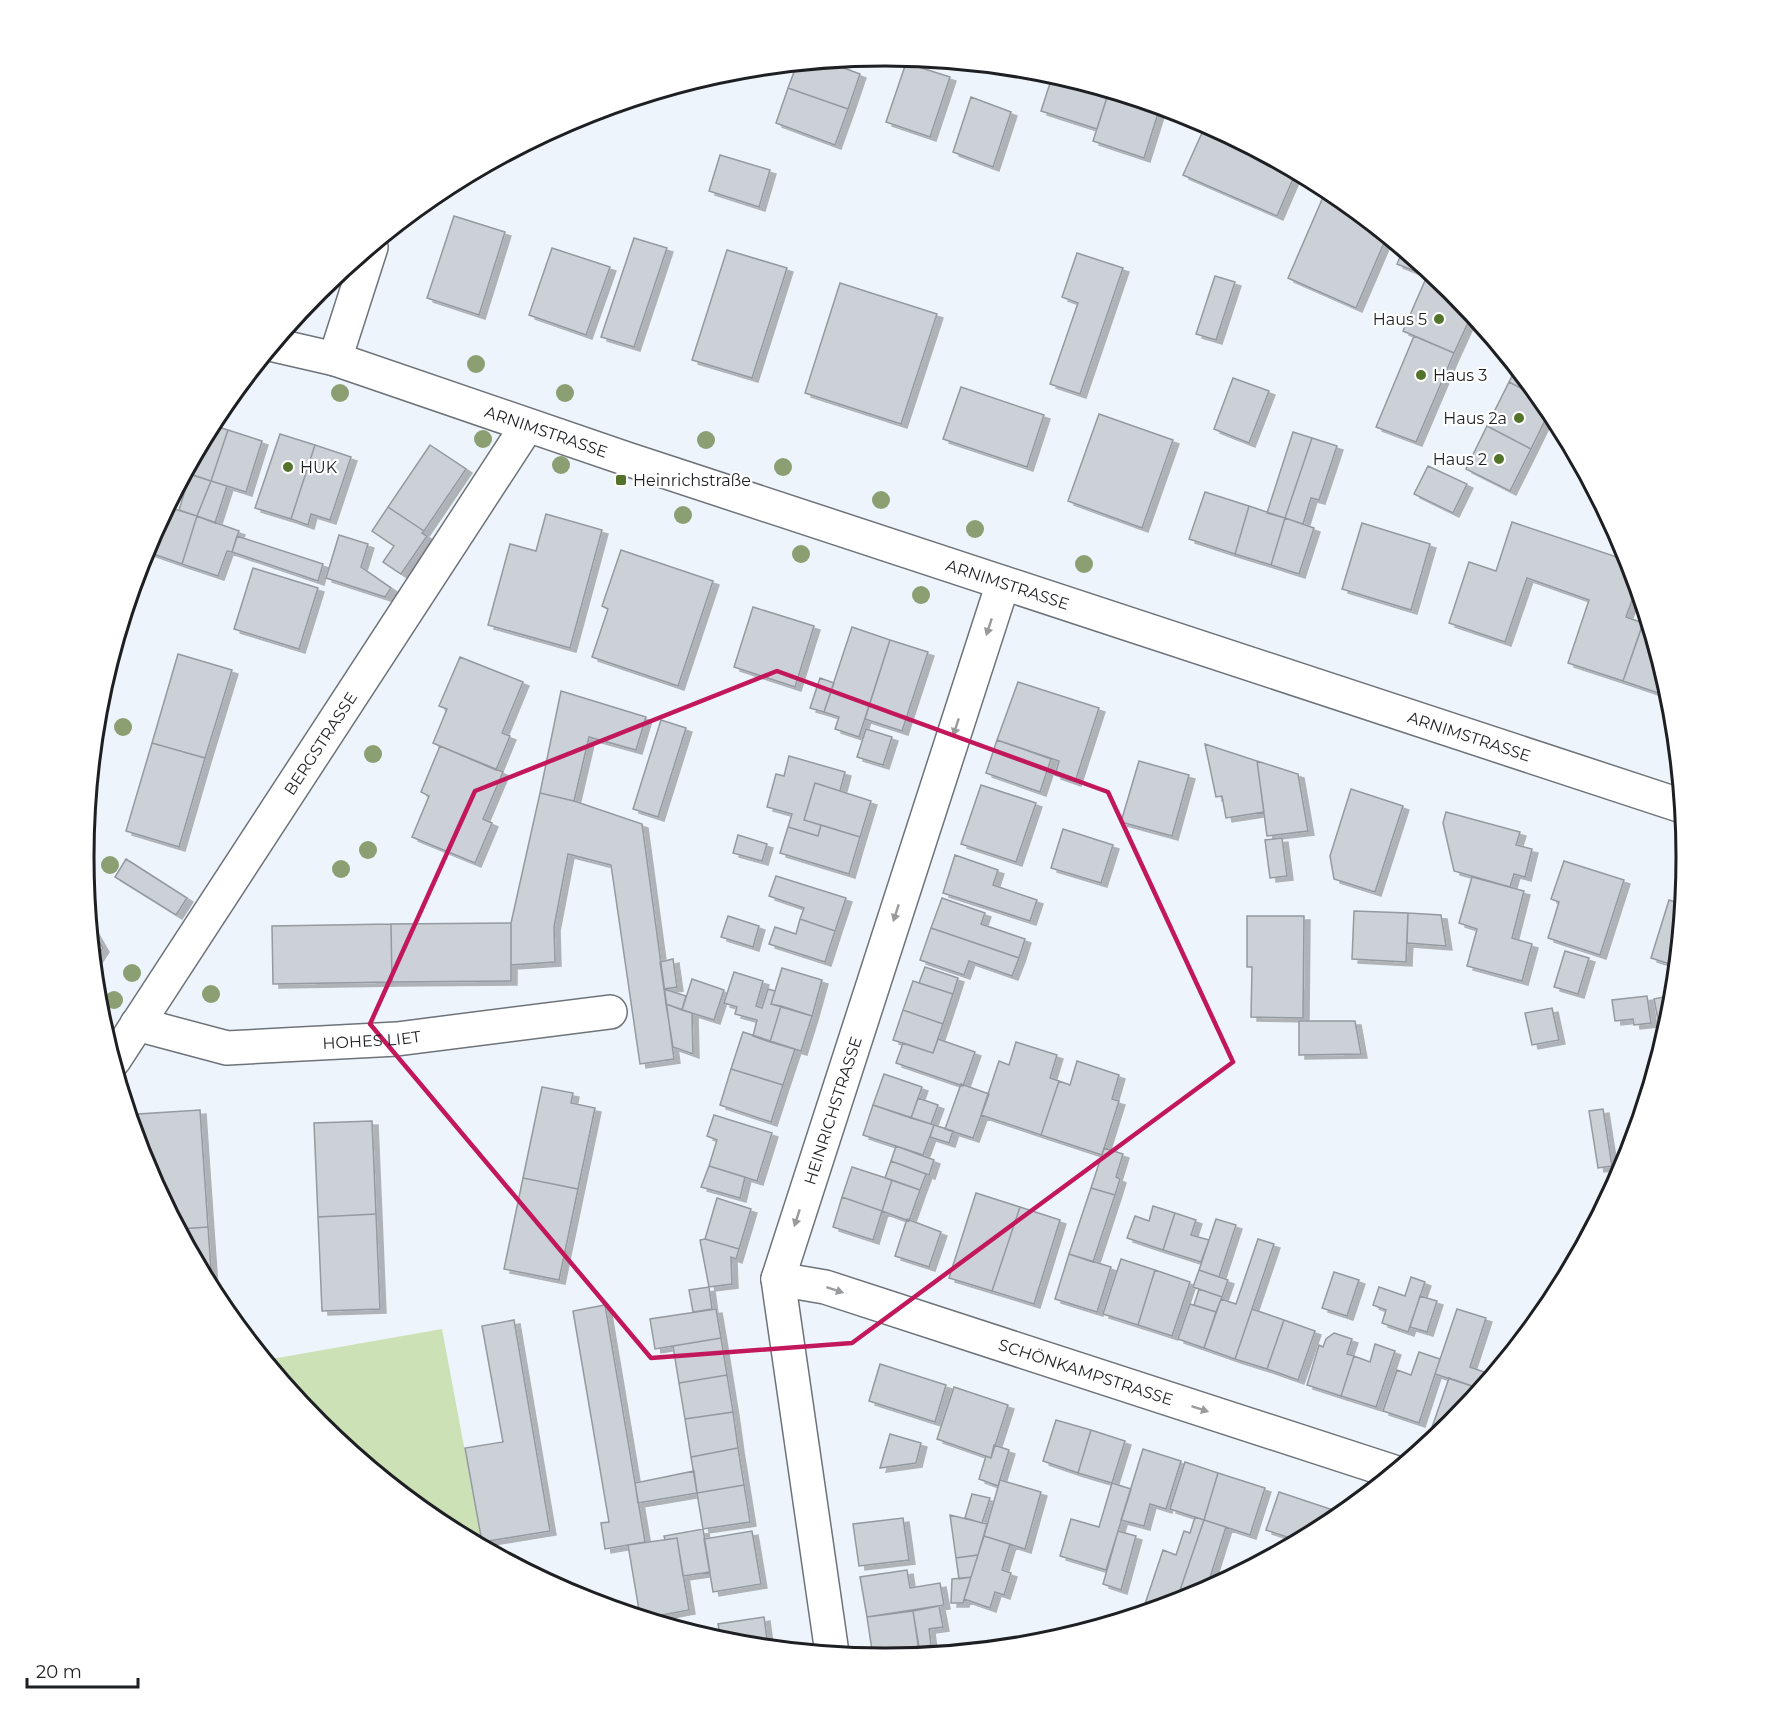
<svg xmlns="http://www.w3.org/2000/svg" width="1771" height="1714" viewBox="0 0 1771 1714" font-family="Montserrat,sans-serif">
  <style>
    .green { fill: #cce1b6 }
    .building { fill: #cbd1d7; stroke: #949aa0; stroke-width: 1.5; filter: url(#shadow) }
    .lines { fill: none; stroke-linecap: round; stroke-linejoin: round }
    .minor-casing { stroke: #6d7379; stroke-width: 36 }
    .major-casing { stroke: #6d7379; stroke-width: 36 }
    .minor { stroke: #fff; stroke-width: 33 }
    .major { stroke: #fff; stroke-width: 33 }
    .tree { fill: #8b9f73 }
    .oneway { fill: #999a9c }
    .marked { fill: none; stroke: #c2185b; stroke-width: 4.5; stroke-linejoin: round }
    .poi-dot { fill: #53732b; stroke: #fff; stroke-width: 2 }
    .labels { text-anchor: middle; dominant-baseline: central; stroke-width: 4.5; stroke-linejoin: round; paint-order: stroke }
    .poi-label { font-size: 16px; fill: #1d1f22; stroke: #fff; text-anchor: end }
    .street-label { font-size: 16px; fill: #1d1f22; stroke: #fff }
    .rim { fill: none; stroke: #1d1f22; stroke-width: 3 }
  </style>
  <defs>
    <filter id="shadow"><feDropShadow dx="6" dy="4" stdDeviation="0" flood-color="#0004"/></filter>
  </defs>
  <rect width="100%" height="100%" fill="#eef4fb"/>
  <path class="green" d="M 442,1329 L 482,1542 L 477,1543 L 440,1523 L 319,1424 L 266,1360 Z"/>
  <path class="building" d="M 825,61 L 860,74 L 848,109 L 788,88 L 797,64 Z
    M 906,63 L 950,77 L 930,137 L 886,122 Z
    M 1053,74 L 1109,91 L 1097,129 L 1041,111 Z
    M 788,88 L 848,109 L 835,145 L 776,123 Z
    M 1109,91 L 1160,107 L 1144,158 L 1093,141 Z
    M 971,97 L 1011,112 L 993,167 L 953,152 Z
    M 1206,124 L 1296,172 L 1277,216 L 1183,175 Z
    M 720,155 L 770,170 L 759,207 L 709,191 Z
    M 1324,195 L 1350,206 L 1387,236 L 1356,308 L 1288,278 Z
    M 454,216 L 505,232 L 479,315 L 427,298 Z
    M 634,238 L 667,248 L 634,347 L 601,337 Z
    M 552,248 L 610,267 L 586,335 L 529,315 Z
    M 727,250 L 787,268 L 752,378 L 692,360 Z
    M 1403,250 L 1429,271 L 1427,276 L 1397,264 Z
    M 1077,253 L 1123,268 L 1080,394 L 1050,384 L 1078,303 L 1062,297 Z
    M 1215,276 L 1235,282 L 1216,340 L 1196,334 Z
    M 1427,276 L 1444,283 L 1452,291 L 1472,314 L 1454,353 L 1403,331 Z
    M 840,283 L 937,314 L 901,424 L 805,393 Z
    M 1414,336 L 1454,353 L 1416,442 L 1376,427 Z
    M 1516,368 L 1540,398 L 1509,382 Z
    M 1233,378 L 1269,391 L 1249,443 L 1214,429 Z
    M 1509,382 L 1540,398 L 1550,410 L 1531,449 L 1487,426 Z
    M 961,387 L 1044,415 L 1027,467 L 943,439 Z
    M 1099,414 L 1173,440 L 1142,528 L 1068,501 Z
    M 212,425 L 228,430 L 211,481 L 186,473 Z
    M 1487,426 L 1531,449 L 1510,491 L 1466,469 Z
    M 228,430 L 262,441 L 246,492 L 211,481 Z
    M 1293,432 L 1312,438 L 1285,518 L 1267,513 Z
    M 280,434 L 315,445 L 291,519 L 255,508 Z
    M 1312,438 L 1337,446 L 1319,500 L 1311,498 L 1303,524 L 1285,518 Z
    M 315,445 L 351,457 L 330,520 L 311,514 L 308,525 L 291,519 Z
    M 430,445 L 466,469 L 424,531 L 388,507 Z
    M 1428,466 L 1467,484 L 1453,513 L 1414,494 Z
    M 190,474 L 211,481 L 197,516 L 179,510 Z
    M 211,481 L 227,486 L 215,523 L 197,516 Z
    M 1205,492 L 1249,506 L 1235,554 L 1189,539 Z
    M 1249,506 L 1285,518 L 1271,565 L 1235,554 Z
    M 168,507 L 197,516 L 182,564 L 145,551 Z
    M 388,507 L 424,531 L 422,533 L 427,536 L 401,574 L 383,562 L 394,546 L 372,531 Z
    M 546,514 L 602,530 L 570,648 L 488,625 L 510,544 L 536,551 Z
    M 197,516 L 239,531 L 232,552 L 227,551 L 218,576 L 182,564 Z
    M 1285,518 L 1314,528 L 1299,574 L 1271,565 Z
    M 1512,522 L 1629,561 L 1637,586 L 1626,617 L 1643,623 L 1623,681 L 1568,663 L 1589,600 L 1527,578 L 1505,642 L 1449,623 L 1469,562 L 1496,571 Z
    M 1362,523 L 1430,544 L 1411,610 L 1342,589 Z
    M 339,535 L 368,544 L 361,567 L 391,588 L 385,597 L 326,578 Z
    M 237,536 L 323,564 L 318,581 L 232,552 Z
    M 621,550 L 713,581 L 678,686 L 592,657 L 608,609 L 602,606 Z
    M 253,568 L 318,588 L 299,649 L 234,629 Z
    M 753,607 L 814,626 L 795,687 L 734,667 Z
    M 1646,615 L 1670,697 L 1623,681 Z
    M 852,627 L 890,640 L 859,737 L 835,729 L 839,717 L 824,712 Z
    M 890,640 L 928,652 L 902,731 L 865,719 Z
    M 178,654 L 232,670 L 205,758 L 152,743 Z
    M 460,657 L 523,682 L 502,733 L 510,736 L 496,770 L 433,743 L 447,709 L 439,706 Z
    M 820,678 L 834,683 L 824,712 L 810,708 Z
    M 1018,682 L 1099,708 L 1075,782 L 1055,775 L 1059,761 L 997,740 Z
    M 561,691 L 646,717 L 636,750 L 589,737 L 574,801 L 540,793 Z
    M 661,720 L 686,728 L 658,817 L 633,809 Z
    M 866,729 L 892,737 L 883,765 L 857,757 Z
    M 997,740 L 1051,759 L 1040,792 L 986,773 Z
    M 152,743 L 205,758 L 179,847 L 126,831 Z
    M 1205,744 L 1257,761 L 1264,812 L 1226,818 L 1222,796 L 1216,797 Z
    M 440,746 L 503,772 L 483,819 L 492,823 L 475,863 L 412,837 L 429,796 L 421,792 Z
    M 789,756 L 845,772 L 840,791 L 815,783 L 804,820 L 821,825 L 818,836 L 788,827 L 792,814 L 767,807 L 776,774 L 784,776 Z
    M 1139,761 L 1189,775 L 1172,836 L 1121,822 Z
    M 1257,761 L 1298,774 L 1308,831 L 1267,836 Z
    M 815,783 L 871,801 L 860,837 L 804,820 Z
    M 981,785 L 1036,803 L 1016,862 L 961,844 Z
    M 1351,789 L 1403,806 L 1375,892 L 1334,879 L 1330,856 Z
    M 540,793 L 574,801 L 642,824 L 674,1059 L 640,1064 L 611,865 L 568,854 L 554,927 L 555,962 L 511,965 L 511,923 Z
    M 1446,812 L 1520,832 L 1516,845 L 1532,849 L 1525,877 L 1514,874 L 1510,887 L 1454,871 L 1443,823 Z
    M 821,825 L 860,837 L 849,874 L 780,853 L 788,827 L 818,836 Z
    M 1063,829 L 1113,845 L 1101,883 L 1051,868 Z
    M 738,835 L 767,844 L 762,861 L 733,853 Z
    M 1282,838 L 1287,876 L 1270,878 L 1265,840 Z
    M 955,855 L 998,870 L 993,885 L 1037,900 L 1030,921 L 943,893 Z
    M 126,859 L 187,898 L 176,915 L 115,877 Z
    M 1564,861 L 1624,880 L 1600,955 L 1548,938 L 1559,902 L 1551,899 Z
    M 776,876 L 846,898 L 835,931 L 800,919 L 804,908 L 769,896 Z
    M 1472,877 L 1524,891 L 1512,938 L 1532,944 L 1522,981 L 1467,966 L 1477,929 L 1459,923 Z
    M 942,898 L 985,913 L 981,924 L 1025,939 L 1019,958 L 931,928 Z
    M 1669,900 L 1682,904 L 1676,966 L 1651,958 Z
    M 1354,911 L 1408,913 L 1406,962 L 1352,959 Z
    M 1408,913 L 1441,915 L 1446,946 L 1407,943 Z
    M 728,916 L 759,926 L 753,947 L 721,937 Z
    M 1247,916 L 1304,916 L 1303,1018 L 1251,1017 L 1252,967 L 1247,967 Z
    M 800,919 L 835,931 L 825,962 L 769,944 L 775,927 L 796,934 Z
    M 511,923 L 511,981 L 392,982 L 391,924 Z
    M 391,924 L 392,982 L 273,984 L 272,926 Z
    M 91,927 L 103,948 L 94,962 Z
    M 931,928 L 1019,958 L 1012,976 L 969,961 L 964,975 L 920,960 Z
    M 1565,951 L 1589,958 L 1578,994 L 1554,987 Z
    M 673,959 L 677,987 L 664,989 L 660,962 Z
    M 925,967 L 958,978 L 953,994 L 919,983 Z
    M 782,968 L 822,980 L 812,1016 L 771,1004 Z
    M 734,972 L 763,981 L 756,1006 L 762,1008 L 768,989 L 775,991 L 771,1004 L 781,1006 L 770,1042 L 753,1036 L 757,1020 L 735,1014 L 737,1007 L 724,1003 Z
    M 692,979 L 724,990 L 714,1020 L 682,1010 Z
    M 913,981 L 953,994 L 943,1024 L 903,1010 Z
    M 664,989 L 686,996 L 682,1010 L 666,1004 Z
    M 1673,995 L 1672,1014 L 1665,1034 L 1661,1035 L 1654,999 Z
    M 1647,996 L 1651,1023 L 1634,1025 L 1633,1019 L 1615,1021 L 1612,1000 Z
    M 666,1004 L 692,1013 L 693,1054 L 673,1047 Z
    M 781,1006 L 812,1016 L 801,1051 L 770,1042 Z
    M 1552,1008 L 1559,1040 L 1532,1045 L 1525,1013 Z
    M 903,1010 L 943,1024 L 933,1053 L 893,1040 Z
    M 1299,1021 L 1355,1021 L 1361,1054 L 1299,1055 Z
    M 743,1032 L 795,1049 L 783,1085 L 731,1069 Z
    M 938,1039 L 975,1052 L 963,1086 L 896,1063 L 903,1043 L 933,1053 Z
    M 1016,1042 L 1057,1055 L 1050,1078 L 1059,1081 L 1041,1135 L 981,1115 L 999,1061 L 1009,1065 Z
    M 1077,1061 L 1119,1075 L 1112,1099 L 1119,1101 L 1102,1155 L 1041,1135 L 1059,1081 L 1070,1085 Z
    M 731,1069 L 783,1085 L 771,1122 L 720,1105 Z
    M 884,1074 L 922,1087 L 911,1118 L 873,1105 Z
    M 961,1084 L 989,1094 L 973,1138 L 945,1129 Z
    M 542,1087 L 573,1093 L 571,1103 L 595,1108 L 578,1189 L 523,1178 Z
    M 918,1098 L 938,1105 L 931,1124 L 911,1118 Z
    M 873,1105 L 934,1125 L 923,1155 L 863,1135 Z
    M 1603,1109 L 1612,1166 L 1598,1168 L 1589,1111 Z
    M 200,1110 L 208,1227 L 180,1229 L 145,1163 L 141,1150 L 138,1114 Z
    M 714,1115 L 772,1133 L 757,1181 L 709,1166 L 717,1140 L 707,1136 Z
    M 372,1121 L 376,1214 L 318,1217 L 314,1123 Z
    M 934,1125 L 953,1131 L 949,1143 L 930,1137 Z
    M 896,1146 L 934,1160 L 929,1175 L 891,1161 Z
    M 1104,1148 L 1123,1154 L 1116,1177 L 1120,1179 L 1115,1195 L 1091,1188 Z
    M 891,1161 L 926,1174 L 920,1190 L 885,1178 Z
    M 709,1166 L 745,1177 L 740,1198 L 701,1187 Z
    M 852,1167 L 892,1180 L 882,1211 L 842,1197 Z
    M 523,1178 L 578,1189 L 559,1280 L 504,1269 Z
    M 892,1180 L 920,1190 L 909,1221 L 882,1211 Z
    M 1091,1188 L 1115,1195 L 1093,1262 L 1069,1254 Z
    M 976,1193 L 1020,1207 L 992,1291 L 949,1278 Z
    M 842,1197 L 882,1211 L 873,1240 L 833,1227 Z
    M 717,1198 L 751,1209 L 739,1249 L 705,1239 Z
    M 1153,1206 L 1175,1213 L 1163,1250 L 1127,1238 L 1135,1216 L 1149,1221 Z
    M 1020,1207 L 1060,1220 L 1034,1304 L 992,1291 Z
    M 1175,1213 L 1196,1220 L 1191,1235 L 1209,1240 L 1201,1262 L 1163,1250 Z
    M 376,1214 L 380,1309 L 322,1311 L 318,1217 Z
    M 907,1219 L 941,1232 L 929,1267 L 895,1256 Z
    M 1216,1219 L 1236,1225 L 1219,1277 L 1199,1270 Z
    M 208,1227 L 212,1283 L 213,1291 L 180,1229 Z
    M 705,1239 L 739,1249 L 736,1259 L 731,1257 L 732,1284 L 709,1287 L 700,1240 Z
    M 1258,1239 L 1274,1244 L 1235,1359 L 1204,1348 L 1221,1299 L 1236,1304 Z
    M 1069,1254 L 1111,1267 L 1097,1312 L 1055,1299 Z
    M 1121,1259 L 1155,1270 L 1138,1325 L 1103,1314 Z
    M 1155,1270 L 1190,1282 L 1172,1336 L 1138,1325 Z
    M 1199,1270 L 1228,1280 L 1222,1297 L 1193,1287 Z
    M 1334,1272 L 1359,1280 L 1347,1316 L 1322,1308 Z
    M 1411,1277 L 1425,1282 L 1408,1332 L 1382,1323 L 1386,1310 L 1373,1305 L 1379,1287 L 1405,1296 Z
    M 709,1287 L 712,1309 L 693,1312 L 689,1290 Z
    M 1199,1289 L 1222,1297 L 1216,1312 L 1194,1305 Z
    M 1420,1296 L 1437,1301 L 1427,1332 L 1410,1327 Z
    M 1190,1304 L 1216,1312 L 1204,1348 L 1178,1339 Z
    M 605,1305 L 645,1542 L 605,1549 L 601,1523 L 609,1522 L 573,1311 Z
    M 716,1309 L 721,1338 L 655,1349 L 650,1319 Z
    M 1252,1309 L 1284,1320 L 1267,1369 L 1235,1359 Z
    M 1457,1309 L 1486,1318 L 1470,1367 L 1487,1373 L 1481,1389 L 1435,1374 Z
    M 514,1320 L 550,1531 L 482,1542 L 465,1448 L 503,1442 L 482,1326 Z
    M 1284,1320 L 1315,1331 L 1298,1380 L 1267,1369 Z
    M 1334,1333 L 1352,1339 L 1347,1354 L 1354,1356 L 1341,1396 L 1307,1385 L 1319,1345 L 1323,1347 L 1326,1339 Z
    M 721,1338 L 727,1375 L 679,1383 L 673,1346 Z
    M 1375,1344 L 1395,1351 L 1376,1407 L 1341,1396 L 1354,1356 L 1370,1362 Z
    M 1419,1352 L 1440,1359 L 1419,1423 L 1383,1411 L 1397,1370 L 1411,1375 Z
    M 880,1364 L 946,1385 L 935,1422 L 869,1401 Z
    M 727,1375 L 733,1412 L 685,1419 L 679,1383 Z
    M 1449,1378 L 1481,1389 L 1452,1424 L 1432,1440 L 1428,1439 Z
    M 954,1387 L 1008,1405 L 991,1458 L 937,1439 Z
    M 733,1412 L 738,1448 L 691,1457 L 685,1419 Z
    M 1056,1420 L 1091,1430 L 1078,1473 L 1043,1461 Z
    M 1091,1430 L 1125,1441 L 1112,1483 L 1078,1473 Z
    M 890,1434 L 921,1443 L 916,1463 L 880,1468 Z
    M 994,1445 L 1009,1450 L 998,1486 L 979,1479 L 986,1456 L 991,1458 Z
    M 738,1448 L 744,1485 L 697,1493 L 691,1457 Z
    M 1143,1449 L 1181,1461 L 1166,1509 L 1150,1504 L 1144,1526 L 1121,1520 Z
    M 1185,1462 L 1218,1473 L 1204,1520 L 1170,1509 Z
    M 694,1471 L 697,1493 L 638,1503 L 635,1483 Z
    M 1218,1473 L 1265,1488 L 1250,1535 L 1204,1520 Z
    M 1000,1480 L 1041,1492 L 1025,1549 L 984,1536 Z
    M 1112,1483 L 1131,1489 L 1106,1570 L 1060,1556 L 1071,1519 L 1099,1527 Z
    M 744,1485 L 750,1522 L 703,1529 L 697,1493 Z
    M 1279,1492 L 1333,1510 L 1329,1524 L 1296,1542 L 1296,1540 L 1266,1530 Z
    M 972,1494 L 990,1498 L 982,1523 L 965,1518 Z
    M 1333,1510 L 1343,1513 L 1329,1524 Z
    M 950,1515 L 987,1524 L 978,1555 L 956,1558 Z
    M 1195,1517 L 1204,1520 L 1176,1602 L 1142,1613 L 1163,1550 L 1176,1555 L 1184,1531 L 1190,1533 Z
    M 903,1518 L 909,1560 L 859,1566 L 853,1524 Z
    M 1204,1520 L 1226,1527 L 1206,1590 L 1192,1598 L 1176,1602 Z
    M 703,1529 L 710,1572 L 683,1576 L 677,1538 L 665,1540 L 664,1536 Z
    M 752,1531 L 761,1584 L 713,1592 L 704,1539 Z
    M 1118,1531 L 1136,1536 L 1121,1590 L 1103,1584 Z
    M 984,1536 L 1010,1544 L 1002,1570 L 1011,1573 L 1004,1595 L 995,1592 L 990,1608 L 964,1599 Z
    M 677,1538 L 689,1610 L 646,1618 L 640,1616 L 628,1545 Z
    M 978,1555 L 971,1577 L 959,1579 L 956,1558 Z
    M 907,1570 L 910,1588 L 940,1583 L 944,1605 L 867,1617 L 860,1577 Z
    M 971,1577 L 963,1603 L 951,1603 L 952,1579 Z
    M 939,1606 L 943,1627 L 929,1629 L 931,1645 L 919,1647 L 913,1611 Z
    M 913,1611 L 919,1651 L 873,1657 L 867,1617 Z
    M 764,1617 L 768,1647 L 721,1641 L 718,1624 Z"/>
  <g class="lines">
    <g class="minor-casing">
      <g id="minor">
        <path d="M 335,359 L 371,247"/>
        <path id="s1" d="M 137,1024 L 227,1048 L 397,1039 L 610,1012"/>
        <path id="s2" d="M 114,1060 L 527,426"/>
        <path id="s3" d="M 778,1279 L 825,1287 L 1394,1472"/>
        <path id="s4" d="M 832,1653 L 778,1279 L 1003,583"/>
      </g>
    </g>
    <g class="major-casing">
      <g id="major">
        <path id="s5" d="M 274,345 L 335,359 L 627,459 L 1682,806"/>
      </g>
    </g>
    <use href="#minor" class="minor"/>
    <use href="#major" class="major"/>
  </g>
  <g class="tree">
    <circle cx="476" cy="364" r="9"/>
    <circle cx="340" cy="393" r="9"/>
    <circle cx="565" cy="393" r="9"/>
    <circle cx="483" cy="439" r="9"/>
    <circle cx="706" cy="440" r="9"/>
    <circle cx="561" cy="465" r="9"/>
    <circle cx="783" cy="467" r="9"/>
    <circle cx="881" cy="500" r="9"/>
    <circle cx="683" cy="515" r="9"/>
    <circle cx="975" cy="529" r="9"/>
    <circle cx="801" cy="554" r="9"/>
    <circle cx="1084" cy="564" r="9"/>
    <circle cx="921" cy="595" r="9"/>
    <circle cx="123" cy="727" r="9"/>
    <circle cx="373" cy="754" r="9"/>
    <circle cx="368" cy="850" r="9"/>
    <circle cx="110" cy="865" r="9"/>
    <circle cx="341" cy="869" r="9"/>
    <circle cx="132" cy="973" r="9"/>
    <circle cx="211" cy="994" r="9"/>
    <circle cx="114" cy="1000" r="9"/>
  </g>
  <defs><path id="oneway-solid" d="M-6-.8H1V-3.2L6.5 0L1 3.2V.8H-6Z" transform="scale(1.5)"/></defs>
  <g class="oneway">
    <use href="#oneway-solid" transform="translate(989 627) rotate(108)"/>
    <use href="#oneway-solid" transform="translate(956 727) rotate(108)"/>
    <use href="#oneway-solid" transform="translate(896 913) rotate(108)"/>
    <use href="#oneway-solid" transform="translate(797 1218) rotate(108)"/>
    <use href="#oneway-solid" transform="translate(835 1290) rotate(18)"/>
    <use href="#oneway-solid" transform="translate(1200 1409) rotate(18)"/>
  </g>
  <path class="marked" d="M 777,671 L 1108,792 L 1233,1062 L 852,1343 L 651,1358 L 370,1024 L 475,791 Z"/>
  <g class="poi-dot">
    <circle cx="1439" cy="319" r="6"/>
    <circle cx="1421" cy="375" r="6"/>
    <circle cx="1519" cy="418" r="6"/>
    <circle cx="1499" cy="459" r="6"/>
    <circle cx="288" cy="467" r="6"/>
    <rect x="615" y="474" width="12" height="12" rx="3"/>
  </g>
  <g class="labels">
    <g class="poi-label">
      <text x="1427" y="319">Haus 5</text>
      <text x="1433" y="375" text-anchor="start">Haus 3</text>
      <text x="1507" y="418">Haus 2a</text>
      <text x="1487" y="459">Haus 2</text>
      <text x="300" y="467" text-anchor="start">HUK</text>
      <text x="633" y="480" text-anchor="start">Heinrichstraße</text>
    </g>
    <g class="street-label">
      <text stroke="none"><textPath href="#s5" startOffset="286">ARNIMSTRASSE</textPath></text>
      <text stroke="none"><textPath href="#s5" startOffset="772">ARNIMSTRASSE</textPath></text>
      <text stroke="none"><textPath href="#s5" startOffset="1258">ARNIMSTRASSE</textPath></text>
      <text stroke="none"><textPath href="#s2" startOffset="378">BERGSTRASSE</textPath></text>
      <text stroke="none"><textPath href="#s1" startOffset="238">HOHES LIET</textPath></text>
      <text stroke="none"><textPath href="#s4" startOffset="555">HEINRICHSTRASSE</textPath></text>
      <text stroke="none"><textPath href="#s3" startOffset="322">SCHÖNKAMPSTRASSE</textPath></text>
    </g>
  </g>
  <path d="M0 0H1771V1714H0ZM94 857a791 791 0 1 1 1582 0a791 791 0 1 1-1582 0Z" fill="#fff" fill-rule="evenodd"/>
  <path class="rim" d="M94 857a791 791 0 1 1 1582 0a791 791 0 1 1-1582 0Z"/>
  <path d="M27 1678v9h111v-9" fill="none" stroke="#1d1f22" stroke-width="3"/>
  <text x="36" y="1678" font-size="18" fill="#1d1f22" stroke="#ffffff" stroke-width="4.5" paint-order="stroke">20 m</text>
</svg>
